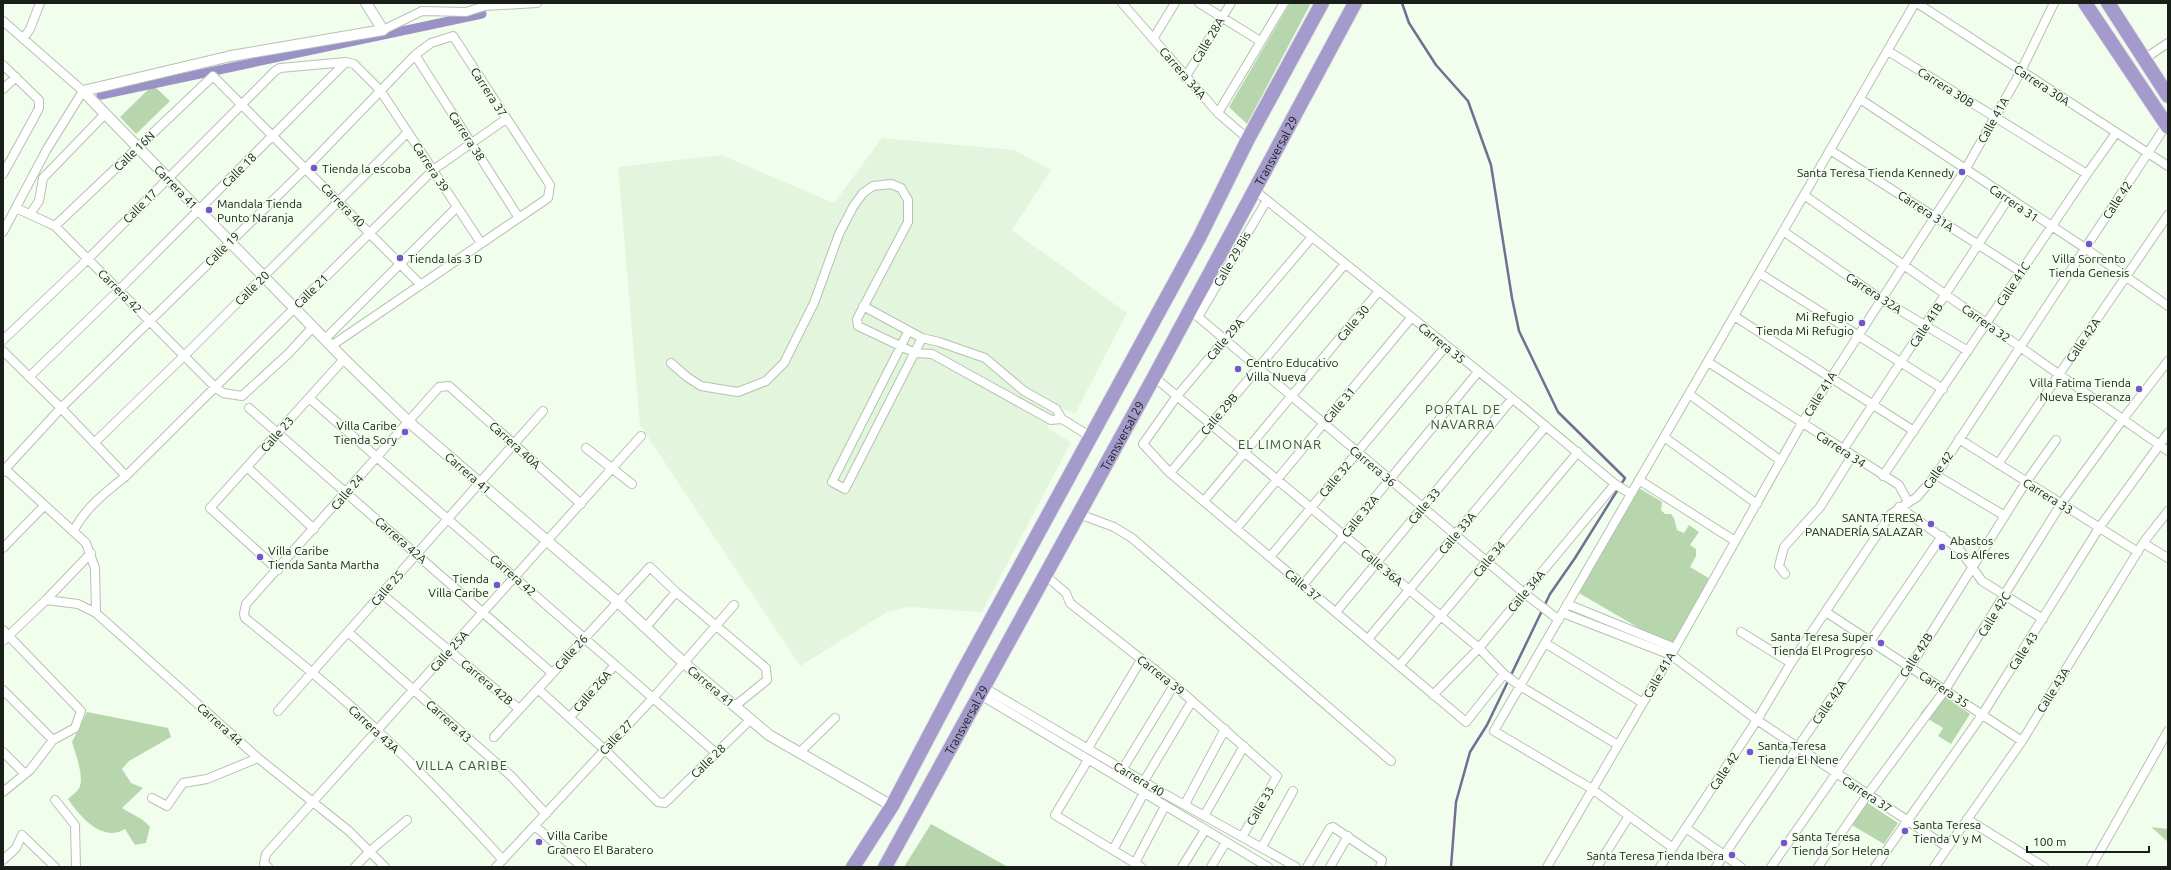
<svg xmlns="http://www.w3.org/2000/svg" width="2171" height="870" viewBox="0 0 2171 870" font-family="Ubuntu,sans-serif">
  <style>
    .built { fill: #e3f5dd }
    .green { fill: #b7d6ad }
    .lines { fill: none; stroke-linecap: round; stroke-linejoin: round }
    .stream { stroke: #736e92; stroke-width: 2.5 }
    .canal { stroke: #9a91c7; stroke-width: 9 }
    .minor-casing { stroke: #b5c2b1; stroke-width: 10 }
    .tertiary-casing { stroke: #b5c2b1; stroke-width: 12 }
    .trunk-casing { stroke: #e3e4e3; stroke-width: 16 }
    .minor { stroke: #fff; stroke-width: 8 }
    .tertiary { stroke: #fff; stroke-width: 10 }
    .trunk { stroke: #a49acc; stroke-width: 14 }
    .poi-dot { fill: #7554ce; stroke: #f1feed; stroke-width: 1.5 }
    .labels { text-anchor: middle; dominant-baseline: central; stroke-width: 3; stroke-linejoin: round; paint-order: stroke }
    .street-label { font-size: 12px; fill: #191e18; stroke: #f1feed }
    .poi-label { font-size: 12px; fill: #191e18; stroke: #f1feed; text-anchor: start }
    .neighbourhood-label { font-size: 13px; letter-spacing: 1px; fill: #455042; stroke: #f1feed }
  </style>
  <rect width="100%" height="100%" fill="#f1feed"/>
  <path class="built" d="M 882,138 L 1014,150 L 1051,170 L 1012,230 L 1127,313 L 1075,414 L 1057,406 L 1048,428 L 1071,442 L 982,612 L 909,607 L 887,612 L 800,666 L 640,425 L 618,167 L 721,155 L 834,203 Z"/>
  <path class="green" d="M 1290,3 L 1311,3 L 1247,124 L 1229,107 Z
    M 153,85 L 170,101 L 136,134 L 120,117 Z
    M 1639,488 L 1662,502 L 1661,510 L 1665,514 L 1671,514 L 1674,518 L 1677,530 L 1684,533 L 1689,525 L 1699,532 L 1690,545 L 1696,549 L 1696,556 L 1690,567 L 1712,580 L 1673,648 L 1579,593 Z
    M 1938,692 L 1970,714 L 1951,744 L 1938,736 L 1943,728 L 1920,714 Z
    M 87,712 L 168,728 L 171,737 L 129,761 L 122,769 L 131,783 L 143,788 L 122,808 C 131,814 143,818 150,827 L 146,843 L 135,845 L 125,829 C 103,843 80,817 68,799 C 71,796 77,792 79,788 C 85,778 75,752 72,742 Z
    M 1866,802 L 1898,823 L 1884,844 L 1850,824 Z
    M 931,824 L 1008,867 L 904,867 Z
    M 2151,827 L 2168,829 L 2168,842 Z"/>
  <g class="lines">
    <path class="stream" d="M 1402,3 L 1409,23 L 1436,65 L 1468,101 L 1491,165 L 1512,298 L 1519,331 L 1558,412 L 1625,478 L 1575,558 L 1550,594 L 1487,725 L 1470,752 L 1456,802 L 1451,867"/>
    <path class="canal" d="M 101,95 L 482,14"/>
    <g class="minor-casing">
      <path id="minor" d="M 1122,3 L 1218,113 L 1248,139
        M 1199,3 L 1260,41
        M 1917,3 L 2168,166
        M 3,21 L 83,91 L 47,149 L 3,232
        M 383,30 L 422,11 L 466,12 L 485,6 L 537,3
        M 23,39 L 30,29 L 40,3
        M 1153,39 L 1175,3
        M 1888,51 L 2087,174
        M 415,55 L 519,218
        M 2144,59 L 2168,43
        M 3,65 L 39,100 L 39,108 L 35,116 L 3,174
        M 1185,78 L 1231,3
        M 3,89 L 16,77
        M 1860,99 L 2085,248 L 2168,306
        M 1218,113 L 1284,3
        M 1830,150 L 2021,272
        M 1253,189 L 1524,408 L 1615,484 L 1631,494
        M 1804,195 L 2168,451
        M 16,208 L 55,226 L 215,387 L 223,393 L 242,396 L 288,354 L 313,327
        M 30,214 L 39,201 L 43,178 L 104,115
        M 55,226 L 213,76 L 421,285
        M 1783,231 L 1881,299 L 1968,351
        M 1312,237 L 1177,396 L 1143,444 L 1170,473 L 1466,722 L 1504,674
        M 1759,273 L 1943,389
        M 863,306 L 922,338 L 939,342 L 985,358 L 1024,391 L 1056,409 L 1062,419 L 1091,437
        M 1190,310 L 1524,593 L 1559,620
        M 1734,316 L 1914,431
        M 1198,317 L 1267,200
        M 908,332 L 832,482 L 845,489 L 922,338
        M 325,339 L 457,207
        M 3,340 L 88,259 L 275,71 L 280,68 L 346,62
        M 3,351 L 61,408 L 126,476
        M 1708,362 L 1899,485 L 1908,502
        M 671,363 L 687,377 L 701,386 L 719,389 L 738,392 L 766,381 L 784,363 L 814,303 L 839,234 L 853,207 L 863,193 L 873,186 L 891,184 L 901,188 L 908,200 L 908,222 L 857,319 L 858,326 L 915,353 L 932,354 L 1051,420 L 1062,419
        M 29,377 L 119,290 L 346,62 L 354,64 L 380,90 L 481,243
        M 1154,377 L 1479,648 L 1504,674 L 1520,686 L 1618,745
        M 1689,394 L 1781,461
        M 309,398 L 716,753
        M 249,408 L 552,673
        M 1664,437 L 1757,504
        M 1959,439 L 2138,552
        M 94,443 L 184,356 L 408,132
        M 586,448 L 632,484
        M 1843,450 L 2008,199
        M 1998,464 L 2168,215
        M 247,467 L 314,529
        M 5,469 L 61,408 L 306,168 L 415,55 L 431,43 L 453,36 L 550,185 L 548,198 L 331,346
        M 3,472 L 5,469 L 86,543 L 95,568 L 96,613
        M 1170,473 L 1345,264
        M 1936,475 L 2005,516
        M 1883,476 L 2087,174 L 2116,133
        M 1639,480 L 1735,541
        M 1204,501 L 1379,291
        M 1899,507 L 1960,550 L 1982,581 L 2043,619
        M 1079,514 L 1114,527 L 1132,538 L 1391,761
        M 1236,529 L 1411,318
        M 74,530 C 86,507 106,492 126,476 L 433,170 L 506,119
        M 2143,543 L 2168,558
        M 3,548 L 44,506
        M 1270,557 L 1446,346
        M 278,570 L 210,508 L 344,359
        M 1785,574 L 1779,566 L 1784,547 L 1820,507 L 1852,456
        M 1045,575 L 1066,593 L 1070,603 L 1174,685 L 1277,776 L 1242,837
        M 1303,585 L 1478,372
        M 382,594 L 519,709
        M 46,600 L 78,604 L 96,613 L 258,758 L 349,831 L 385,867
        M 1567,604 L 1675,648
        M 1336,612 L 1512,399
        M 1826,612 L 2022,741
        M 1563,613 L 1671,655 L 1757,720 L 1947,847
        M 646,627 L 676,592
        M 3,630 L 81,711 L 75,728 L 53,740 L 30,770 L 3,792
        M 348,632 L 511,776 L 546,814
        M 1741,632 L 1791,663
        M 1368,639 L 1546,426
        M 3,641 L 46,600 L 91,553
        M 1545,643 L 1643,703
        M 1399,666 L 1578,452
        M 983,687 L 1163,793 L 1296,867
        M 538,689 L 605,750 L 658,802 L 665,803 L 751,719
        M 3,690 L 53,740
        M 979,694 L 1268,867
        M 1433,695 L 1479,648 L 1615,484
        M 278,711 L 543,411
        M 570,717 L 615,665
        M 494,737 L 650,567 L 676,592 L 766,668 L 767,680 L 735,706
        M 1088,748 L 1141,660
        M 3,752 L 25,774
        M 800,752 L 835,718
        M 1088,760 L 1055,815 L 1141,867
        M 1122,770 L 1174,685
        M 1141,786 L 1192,701
        M 152,798 L 167,806 L 183,783 L 207,779 L 258,758
        M 55,800 L 75,825 L 76,867
        M 1185,804 L 1225,729
        M 1204,816 L 1244,746
        M 1967,819 L 2044,867
        M 535,826 L 582,867
        M 1686,828 L 1741,867
        M 1262,847 L 1293,791
        M 1673,848 L 1592,789 L 1494,731 L 1915,3
        M 1113,850 L 1144,793
        M 3,860 L 16,848 L 22,835 L 55,867
        M 503,860 C 463,816 422,773 379,732 C 336,691 291,655 245,618 L 244,614 L 246,604 L 439,387 L 449,386 L 581,504
        M 1135,863 L 1165,806
        M 268,867 L 264,864 L 266,854 L 641,436
        M 355,867 L 370,851 L 407,820
        M 496,867 L 653,698 L 734,605
        M 1182,867 L 1205,830
        M 1211,867 L 1226,842
        M 1307,867 L 1330,828 L 1333,827 L 1382,860 L 1380,867
        M 1330,867 L 1348,836
        M 1547,867 L 1675,648 L 1802,423 L 1965,170 L 2021,71 L 2054,3
        M 1597,867 L 1629,816
        M 1660,867 L 1757,720 L 1791,663 L 1891,514 L 1917,497 L 1936,475 L 2167,124
        M 1716,867 L 1942,536
        M 1771,867 L 1910,667 L 2026,482 L 2056,440
        M 1818,867 L 1868,794 L 1945,690 L 2061,504 L 2123,419 L 2168,361
        M 1875,867 L 1982,715 L 2099,528 L 2168,433
        M 1934,867 L 2022,741 L 2143,543 L 2168,511
        M 2091,867 L 2168,731"/>
    </g>
    <g class="tertiary-casing">
      <path id="tertiary" d="M 83,91 L 344,359 L 409,422 L 617,601 L 684,663 L 769,735 L 892,806
        M 83,91 L 231,56 L 383,30 L 366,3"/>
    </g>
    <g class="trunk-casing">
      <g id="trunk">
        <path d="M 2085,3 L 2168,127"/>
        <path d="M 2108,3 L 2168,96"/>
        <path d="M 853,867 L 892,806 L 962,673 L 1199,238 L 1248,139 L 1322,3"/>
        <path id="s1" d="M 885,867 L 1154,377 L 1355,3"/>
      </g>
    </g>
    <use href="#minor" class="minor"/>
    <use href="#tertiary" class="tertiary"/>
    <use href="#trunk" class="trunk"/>
  </g>
  <g class="poi-dot">
    <circle cx="314" cy="168" r="4"/>
    <circle cx="1962" cy="172" r="4"/>
    <circle cx="209" cy="210" r="4"/>
    <circle cx="2089" cy="244" r="4"/>
    <circle cx="400" cy="258" r="4"/>
    <circle cx="1862" cy="323" r="4"/>
    <circle cx="1238" cy="369" r="4"/>
    <circle cx="2139" cy="389" r="4"/>
    <circle cx="405" cy="432" r="4"/>
    <circle cx="1931" cy="524" r="4"/>
    <circle cx="1942" cy="547" r="4"/>
    <circle cx="260" cy="557" r="4"/>
    <circle cx="497" cy="585" r="4"/>
    <circle cx="1881" cy="643" r="4"/>
    <circle cx="1750" cy="752" r="4"/>
    <circle cx="1905" cy="831" r="4"/>
    <circle cx="539" cy="842" r="4"/>
    <circle cx="1784" cy="843" r="4"/>
    <circle cx="1732" cy="855" r="4"/>
  </g>
  <g class="labels">
    <g class="street-label">
      <text transform="translate(1208 40) rotate(-59)">Calle 28A</text>
      <text transform="translate(1183 73) rotate(49)">Carrera 34A</text>
      <text transform="translate(2042 85) rotate(33)">Carrera 30A</text>
      <text transform="translate(1946 87) rotate(32)">Carrera 30B</text>
      <text transform="translate(489 92) rotate(57)">Carrera 37</text>
      <text transform="translate(1993 120) rotate(-61)">Calle 41A</text>
      <text transform="translate(467 136) rotate(57)">Carrera 38</text>
      <text transform="translate(134 151) rotate(-44)">Calle 16N</text>
      <text stroke="none"><textPath href="#s1" startOffset="816">Transversal 29</textPath></text>
      <text transform="translate(431 167) rotate(57)">Carrera 39</text>
      <text transform="translate(239 170) rotate(-45)">Calle 18</text>
      <text transform="translate(176 187) rotate(46)">Carrera 41</text>
      <text transform="translate(2117 200) rotate(-57)">Calle 42</text>
      <text transform="translate(2014 203) rotate(34)">Carrera 31</text>
      <text transform="translate(343 205) rotate(45)">Carrera 40</text>
      <text transform="translate(140 206) rotate(-45)">Calle 17</text>
      <text transform="translate(1926 211) rotate(33)">Carrera 31A</text>
      <text transform="translate(222 249) rotate(-45)">Calle 19</text>
      <text transform="translate(1232 259) rotate(-60)">Calle 29 Bis</text>
      <text transform="translate(2013 284) rotate(-56)">Calle 41C</text>
      <text transform="translate(252 288) rotate(-45)">Calle 20</text>
      <text transform="translate(120 291) rotate(45)">Carrera 42</text>
      <text transform="translate(311 291) rotate(-45)">Calle 21</text>
      <text transform="translate(1874 293) rotate(33)">Carrera 32A</text>
      <text transform="translate(1353 323) rotate(-50)">Calle 30</text>
      <text transform="translate(1986 323) rotate(35)">Carrera 32</text>
      <text transform="translate(1926 325) rotate(-57)">Calle 41B</text>
      <text transform="translate(1225 339) rotate(-50)">Calle 29A</text>
      <text transform="translate(2083 340) rotate(-56)">Calle 42A</text>
      <text transform="translate(1442 343) rotate(39)">Carrera 35</text>
      <text transform="translate(1820 394) rotate(-58)">Calle 41A</text>
      <text transform="translate(1339 405) rotate(-50)">Calle 31</text>
      <text transform="translate(1219 414) rotate(-50)">Calle 29B</text>
      <text transform="translate(277 434) rotate(-48)">Calle 23</text>
      <text stroke="none"><textPath href="#s1" startOffset="492">Transversal 29</textPath></text>
      <text transform="translate(515 445) rotate(42)">Carrera 40A</text>
      <text transform="translate(1841 449) rotate(33)">Carrera 34</text>
      <text transform="translate(1373 466) rotate(40)">Carrera 36</text>
      <text transform="translate(1938 470) rotate(-55)">Calle 42</text>
      <text transform="translate(468 473) rotate(41)">Carrera 41</text>
      <text transform="translate(1335 479) rotate(-50)">Calle 32</text>
      <text transform="translate(347 492) rotate(-49)">Calle 24</text>
      <text transform="translate(2048 496) rotate(32)">Carrera 33</text>
      <text transform="translate(1424 506) rotate(-50)">Calle 33</text>
      <text transform="translate(1360 516) rotate(-51)">Calle 32A</text>
      <text transform="translate(1457 533) rotate(-50)">Calle 33A</text>
      <text transform="translate(401 540) rotate(41)">Carrera 42A</text>
      <text transform="translate(1489 559) rotate(-50)">Calle 34</text>
      <text transform="translate(1382 567) rotate(40)">Calle 36A</text>
      <text transform="translate(513 575) rotate(41)">Carrera 42</text>
      <text transform="translate(1303 585) rotate(40)">Calle 37</text>
      <text transform="translate(387 588) rotate(-49)">Calle 25</text>
      <text transform="translate(1526 591) rotate(-50)">Calle 34A</text>
      <text transform="translate(1994 614) rotate(-58)">Calle 42C</text>
      <text transform="translate(449 651) rotate(-48)">Calle 25A</text>
      <text transform="translate(2023 651) rotate(-57)">Calle 43</text>
      <text transform="translate(571 652) rotate(-48)">Calle 26</text>
      <text transform="translate(1916 655) rotate(-57)">Calle 42B</text>
      <text transform="translate(1161 675) rotate(38)">Carrera 39</text>
      <text transform="translate(1659 675) rotate(-60)">Calle 41A</text>
      <text transform="translate(487 682) rotate(40)">Carrera 42B</text>
      <text transform="translate(711 686) rotate(40)">Carrera 41</text>
      <text transform="translate(1944 689) rotate(33)">Carrera 35</text>
      <text transform="translate(2053 690) rotate(-58)">Calle 43A</text>
      <text transform="translate(592 691) rotate(-49)">Calle 26A</text>
      <text transform="translate(1829 702) rotate(-56)">Calle 42A</text>
      <text stroke="none"><textPath href="#s1" startOffset="168">Transversal 29</textPath></text>
      <text transform="translate(449 721) rotate(42)">Carrera 43</text>
      <text transform="translate(220 724) rotate(42)">Carrera 44</text>
      <text transform="translate(374 729) rotate(43)">Carrera 43A</text>
      <text transform="translate(616 737) rotate(-47)">Calle 27</text>
      <text transform="translate(708 761) rotate(-44)">Calle 28</text>
      <text transform="translate(1724 771) rotate(-57)">Calle 42</text>
      <text transform="translate(1139 779) rotate(30)">Carrera 40</text>
      <text transform="translate(1867 794) rotate(33)">Carrera 37</text>
      <text transform="translate(1260 806) rotate(-60)">Calle 33</text>
    </g>
    <g class="poi-label">
      <text x="322" y="168">Tienda la escoba</text>
      <text x="1954" y="172" text-anchor="end">Santa Teresa Tienda Kennedy</text>
      <text x="217" y="203">Mandala Tienda<tspan x="217" dy="14">Punto Naranja</tspan></text>
      <text x="408" y="258">Tienda las 3 D</text>
      <text x="2089" y="258" text-anchor="middle">Villa Sorrento<tspan x="2089" dy="14">Tienda Genesis</tspan></text>
      <text x="1854" y="316" text-anchor="end">Mi Refugio<tspan x="1854" dy="14">Tienda Mi Refugio</tspan></text>
      <text x="1246" y="362">Centro Educativo<tspan x="1246" dy="14">Villa Nueva</tspan></text>
      <text x="2131" y="382" text-anchor="end">Villa Fatima Tienda<tspan x="2131" dy="14">Nueva Esperanza</tspan></text>
      <text x="397" y="425" text-anchor="end">Villa Caribe<tspan x="397" dy="14">Tienda Sory</tspan></text>
      <text x="1923" y="517" text-anchor="end">SANTA TERESA<tspan x="1923" dy="14">PANADERÍA SALAZAR</tspan></text>
      <text x="1950" y="540">Abastos<tspan x="1950" dy="14">Los Alferes</tspan></text>
      <text x="268" y="550">Villa Caribe<tspan x="268" dy="14">Tienda Santa Martha</tspan></text>
      <text x="489" y="578" text-anchor="end">Tienda<tspan x="489" dy="14">Villa Caribe</tspan></text>
      <text x="1873" y="636" text-anchor="end">Santa Teresa Super<tspan x="1873" dy="14">Tienda El Progreso</tspan></text>
      <text x="1758" y="745">Santa Teresa<tspan x="1758" dy="14">Tienda El Nene</tspan></text>
      <text x="1913" y="824">Santa Teresa<tspan x="1913" dy="14">Tienda V y M</tspan></text>
      <text x="547" y="835">Villa Caribe<tspan x="547" dy="14">Granero El Baratero</tspan></text>
      <text x="1792" y="836">Santa Teresa<tspan x="1792" dy="14">Tienda Sor Helena</tspan></text>
      <text x="1724" y="855" text-anchor="end">Santa Teresa Tienda Ibera</text>
    </g>
    <g class="neighbourhood-label">
      <text x="1463" y="409">PORTAL DE<tspan x="1463" dy="15">NAVARRA</tspan></text>
      <text x="1280" y="444">EL LIMONAR</text>
      <text x="462" y="765">VILLA CARIBE</text>
    </g>
  </g>
  <rect width="2171" height="870" fill="none" stroke="#191e18" stroke-width="8"/>
  <path d="M2027 846v6h122v-6" fill="none" stroke="#191e18" stroke-width="2"/>
  <text x="2033" y="846" font-size="12" fill="#191e18" stroke="#f1feed" stroke-width="3" paint-order="stroke">100 m</text>
</svg>
